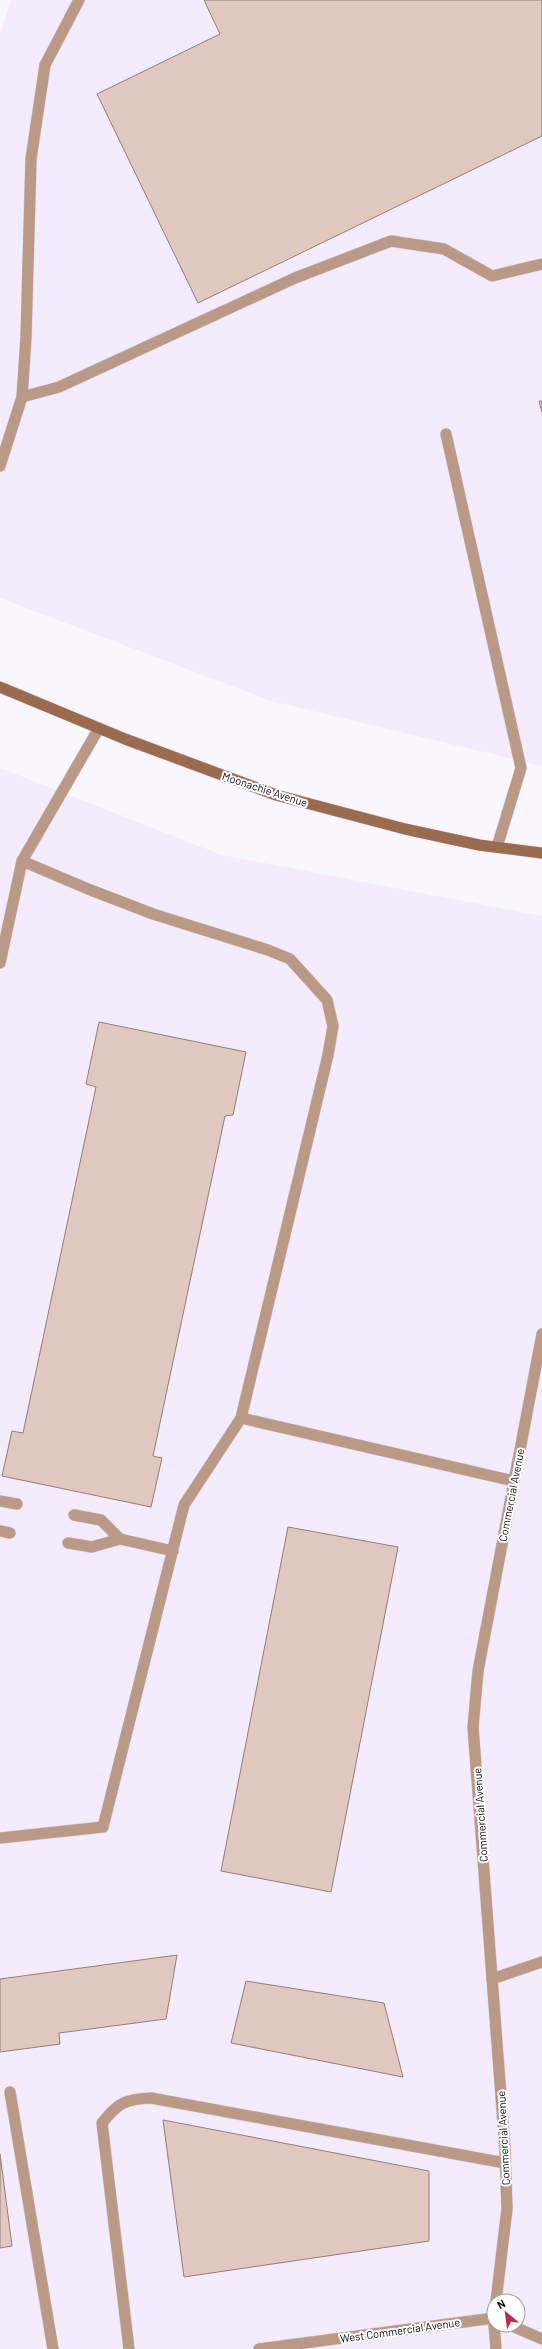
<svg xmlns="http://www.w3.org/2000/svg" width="542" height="2349" viewBox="0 0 542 2349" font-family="Barlow,sans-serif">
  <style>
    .built { fill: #f4ebfc; fill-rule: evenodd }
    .building { fill: #e1c8c0; stroke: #957e77 }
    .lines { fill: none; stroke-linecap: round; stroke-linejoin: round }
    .service-casing { stroke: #d4d0d8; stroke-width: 12 }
    .tertiary-casing { stroke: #d4d0d8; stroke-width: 12 }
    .secondary-casing { stroke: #d4d0d8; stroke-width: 12 }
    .service { stroke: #ba9986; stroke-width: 11 }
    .tertiary { stroke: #ba9986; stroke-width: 11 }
    .secondary { stroke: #9a6b4f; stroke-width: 11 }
    .labels { text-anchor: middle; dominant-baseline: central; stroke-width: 4; stroke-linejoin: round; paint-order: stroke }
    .street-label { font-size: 11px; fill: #0d0a10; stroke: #fff }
  </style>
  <rect width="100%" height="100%" fill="#faf6fe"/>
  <path class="built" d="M 11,0 L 542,0 L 542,766 L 271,701 L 0,598 L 0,34 Z
    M 0,768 L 222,855 L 542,916 L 542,2349 L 0,2349 ZM 494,2301 L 518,2301 L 518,2325 L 494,2325 Z"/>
  <path class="building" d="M 204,0 L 542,0 L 542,136 L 198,303 L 97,94 L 220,34 Z
    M 539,401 L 542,401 L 542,412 Z
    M 99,1022 L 246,1052 L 233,1115 L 225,1116 L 153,1456 L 162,1458 L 151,1507 L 2,1476 L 12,1431 L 23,1433 L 96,1087 L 86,1084 Z
    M 288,1527 L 398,1547 L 331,1892 L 221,1871 Z
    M 177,1955 L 166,2019 L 59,2033 L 60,2044 L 0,2052 L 0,1979 Z
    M 246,1981 L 384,2003 L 403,2077 L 231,2043 Z
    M 163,2120 L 429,2171 L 429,2241 L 184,2277 Z
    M 0,2154 L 12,2246 L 0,2248 Z"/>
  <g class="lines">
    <g class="service-casing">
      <path id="service" d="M 22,397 L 26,337 L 31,159 L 45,65 L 79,0
        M 446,434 L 521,768 L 497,847
        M 0,466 L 22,397 L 59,387 L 295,278 L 391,241 L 444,249 L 492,276 L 542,264
        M 99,728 L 22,861 L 88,889 L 153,914 L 268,950 L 290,959 L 327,1000 L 333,1026 L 328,1055 L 241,1418 L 514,1481
        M 0,963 L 22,861
        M 0,1501 L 17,1504
        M 0,1531 L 10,1533
        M 120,1539 L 173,1551
        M 68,1543 L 92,1547 L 120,1539 L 101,1520 L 74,1515
        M 0,1838 L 103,1827 L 184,1505 L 241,1418
        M 492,1979 L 542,1962
        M 10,2092 L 53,2349
        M 510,2325 L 542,2339
        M 129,2349 L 102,2123 C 118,2103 125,2099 151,2098 L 505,2163"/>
    </g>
    <g class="tertiary-casing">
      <path id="tertiary" d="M 496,2301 L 507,2209 L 505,2149 L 473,1727 L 478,1671 L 542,1334
        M 494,2325 L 496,2349
        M 259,2349 L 494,2318"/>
    </g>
    <g class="secondary-casing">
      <path id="secondary" d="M 0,687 L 125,739 L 276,795 L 405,829 L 479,845 L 542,853"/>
    </g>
    <use href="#service" class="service"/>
    <use href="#tertiary" class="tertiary"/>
    <use href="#secondary" class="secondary"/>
  </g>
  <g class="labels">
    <g class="street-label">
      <text transform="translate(265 789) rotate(18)">Moonachie Avenue</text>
      <text transform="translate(511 1495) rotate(-79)">Commercial Avenue</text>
      <text transform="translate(480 1815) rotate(-94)">Commercial Avenue</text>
      <text transform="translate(503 2138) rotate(-93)">Commercial Avenue</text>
      <text transform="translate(400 2330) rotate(-8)">West Commercial Avenue</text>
    </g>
  </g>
  <g transform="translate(506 2313) rotate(331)"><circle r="19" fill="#ffffff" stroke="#9e9d9f"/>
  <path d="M0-3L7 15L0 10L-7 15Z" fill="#bd2c46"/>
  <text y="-6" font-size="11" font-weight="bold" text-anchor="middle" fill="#0d0a10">N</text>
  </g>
</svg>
